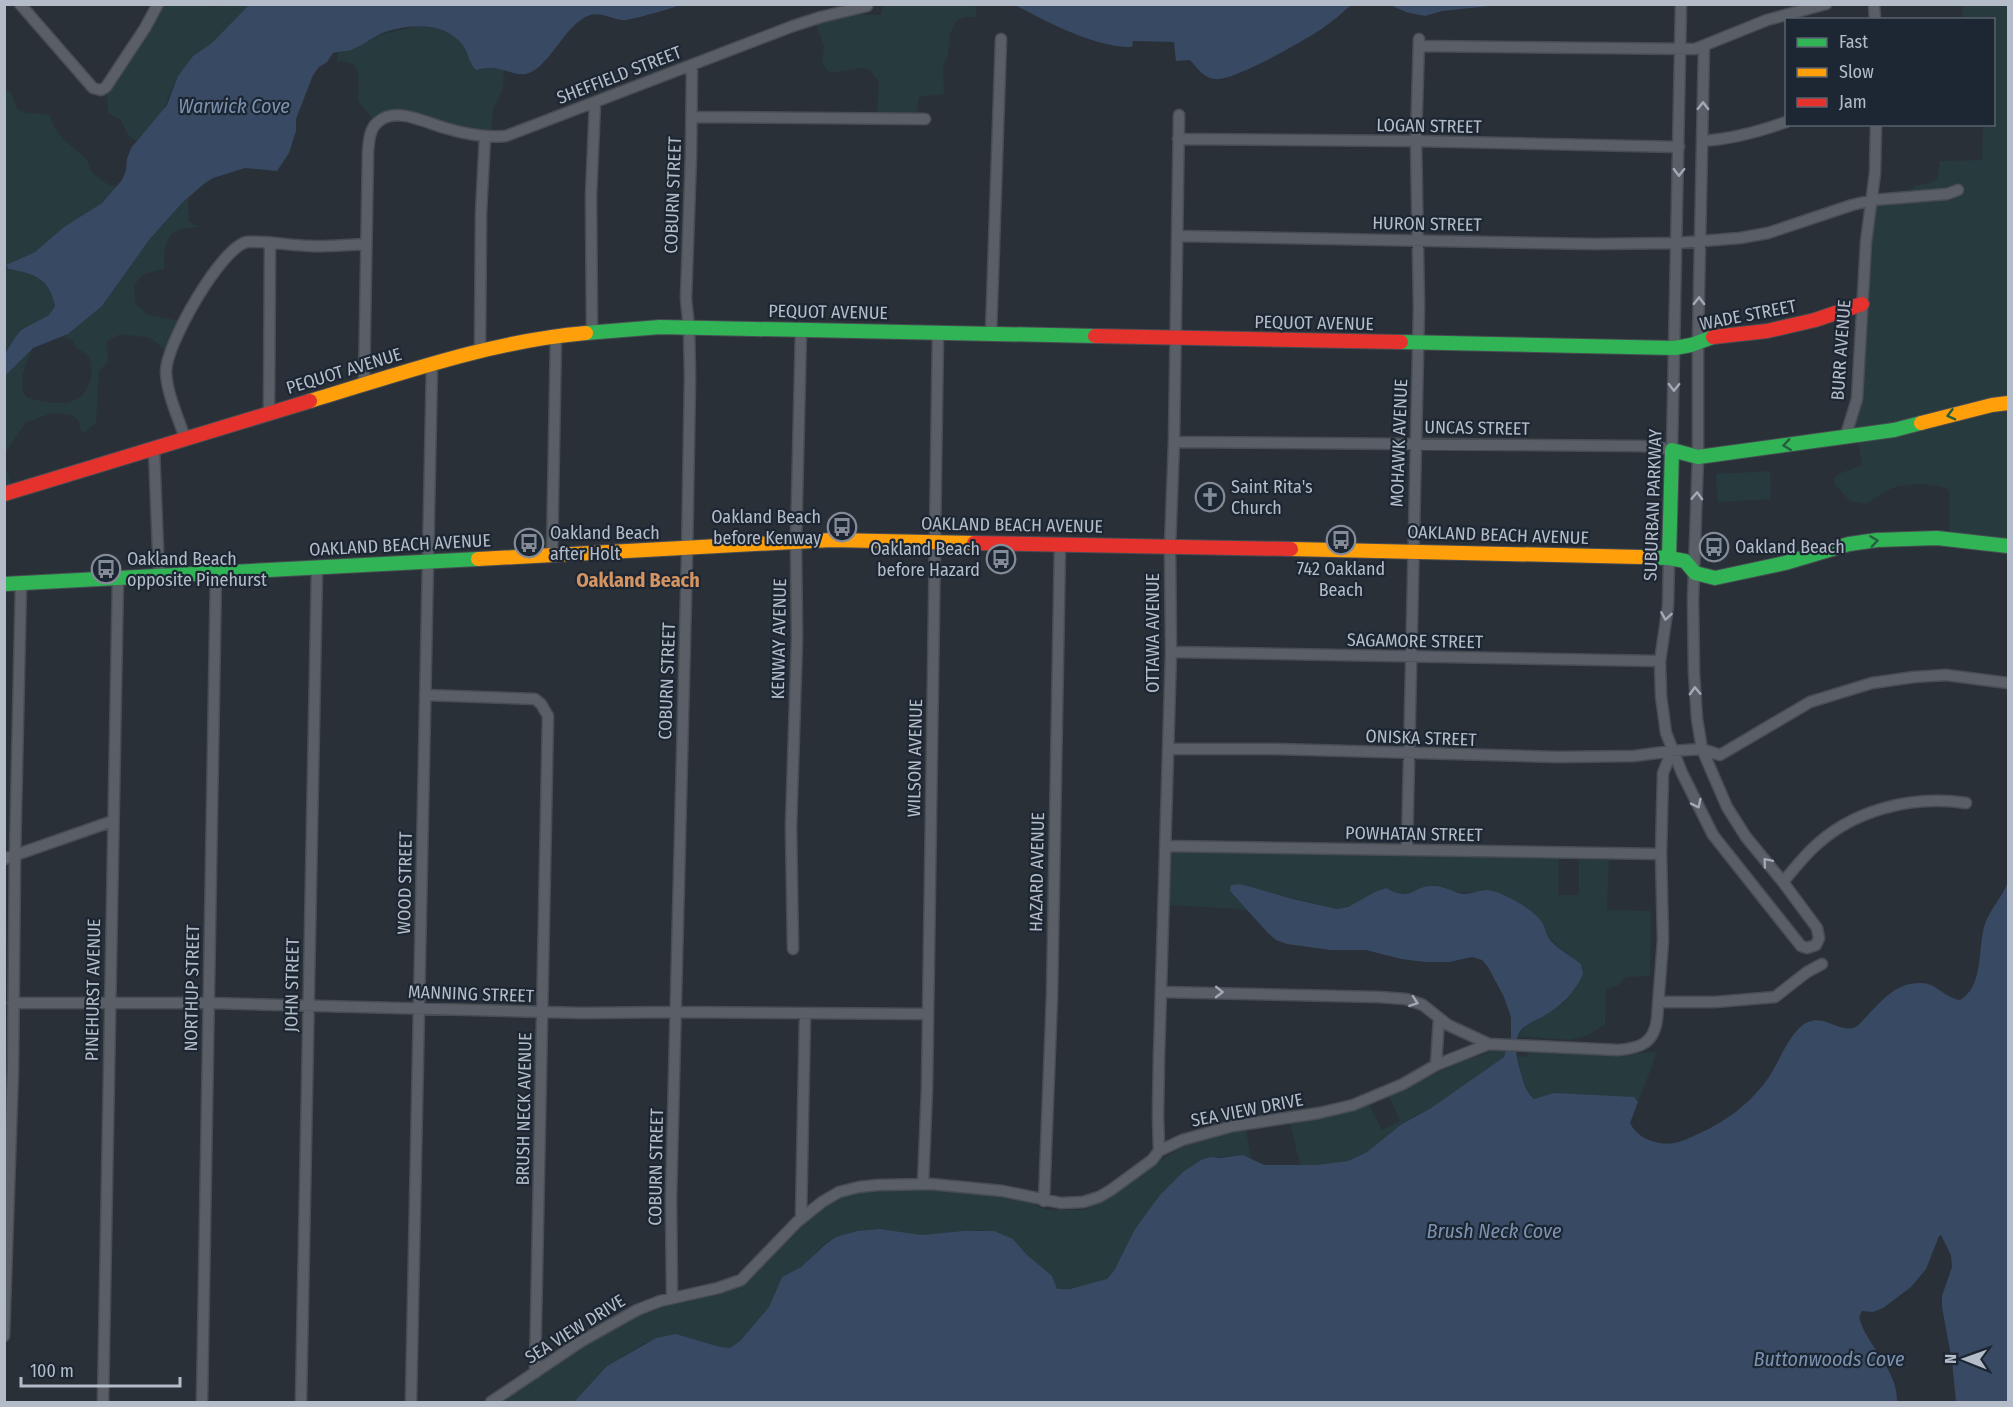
<svg xmlns="http://www.w3.org/2000/svg" width="2013" height="1407" viewBox="0 0 2013 1407" font-family="'Fira Sans Condensed',sans-serif">
  <style>
    .green { fill: #273a3e }
    .water { fill: #384963 }
    .lines { fill: none; stroke-linecap: round; stroke-linejoin: round }
    .street-casing { stroke: #484c53; stroke-width: 13 }
    .fast-casing { stroke: #484c53; stroke-width: 16 }
    .slow-casing { stroke: #484c53; stroke-width: 16 }
    .jam-casing { stroke: #484c53; stroke-width: 16 }
    .street { stroke: #5a5e66; stroke-width: 10 }
    .fast { stroke: #30b455; stroke-width: 14 }
    .slow { stroke: #ff9f0a; stroke-width: 14 }
    .jam { stroke: #e5322d; stroke-width: 14 }
    .oneway { stroke: #a2a9b5 }
    .oneway2 { stroke: #255f41 }
    .labels { text-anchor: middle; dominant-baseline: central; stroke-width: 4.5; stroke-linejoin: round; paint-order: stroke }
    .street-label { font-size: 18px; fill: #b4bcc9; stroke: #1d2633 }
    .poi-label { font-size: 18px; fill: #b4bcc9; stroke: #1d2633; text-anchor: start }
    .water-label { font-size: 20px; font-style: italic; fill: #7c92b1; stroke: #1d2633 }
    .neighbourhood-label { font-size: 20px; font-weight: bold; fill: #d59563; stroke: #1d2633 }
  </style>
  <rect width="100%" height="100%" fill="#2a3038"/>
  <path class="green" d="M 883,4 L 975,5 L 977,17 L 964,17 L 956,21 L 950,34 L 948,56 L 943,66 L 944,94 L 919,97 L 916,114 L 877,115 L 879,82 L 870,70 L 857,68 L 830,73 L 822,64 L 824,46 L 815,21 L 828,14 L 881,15 Z
    M 156,5 L 208,5 L 212,7 L 221,5 L 249,5 L 212,44 L 193,56 L 174,84 L 163,112 L 136,141 L 129,137 L 121,120 L 108,113 L 106,86 Z
    M 1963,5 L 2008,5 L 2008,547 L 1950,540 L 1949,490 C 1934,483 1912,483 1896,487 C 1885,490 1875,498 1866,504 L 1850,501 L 1835,485 L 1835,477 C 1844,469 1855,471 1862,463 L 1854,422 L 1869,244 L 1876,200 L 1902,198 L 1916,185 L 1928,184 L 1937,179 L 1940,161 L 1982,160 L 1983,125 L 1994,124 L 1994,20 L 1962,19 Z
    M 418,26 C 435,27 459,33 468,50 C 470,54 470,60 471,64 L 504,70 L 503,88 L 493,110 L 491,135 L 414,117 L 375,121 L 358,101 C 358,82 364,58 337,62 L 338,52 L 351,50 L 382,34 Z
    M 5,90 L 11,93 L 18,110 L 26,113 L 50,115 C 54,136 72,145 86,159 C 89,162 89,168 92,172 C 97,178 108,185 116,187 L 102,203 L 64,227 L 35,252 L 14,261 L 9,269 C 35,274 49,278 55,306 L 49,315 L 21,330 L 5,354 Z
    M 188,197 L 189,221 L 198,227 C 165,228 165,240 164,269 L 144,274 L 134,285 L 136,305 L 148,315 L 181,321 L 168,352 L 150,338 L 121,334 L 107,341 L 108,362 L 99,371 L 96,423 L 82,434 L 78,420 L 72,415 L 52,413 L 25,423 L 6,452 L 5,465 L 12,489 L 5,493 L 4,376 L 33,348 C 26,363 17,382 26,397 C 42,402 67,408 81,396 C 91,388 97,362 85,353 C 83,351 79,350 77,349 L 73,340 L 63,337 L 102,306 L 149,240 Z
    M 1770,471 L 1771,499 L 1718,502 L 1716,474 Z
    M 1170,847 L 1350,855 L 1559,858 L 1558,895 L 1579,895 L 1579,859 L 1609,860 L 1607,910 L 1651,911 L 1650,976 L 1626,977 L 1617,986 L 1606,989 L 1605,1024 L 1589,1035 L 1569,1040 L 1518,1036 L 1527,1025 L 1565,1002 L 1581,964 C 1566,951 1549,945 1544,925 L 1475,893 L 1454,892 L 1435,885 L 1406,896 L 1397,894 L 1386,888 C 1369,894 1355,907 1337,909 L 1271,893 L 1230,891 L 1249,912 L 1242,909 L 1167,905 Z
    M 1495,1048 L 1508,1048 L 1504,1057 L 1431,1108 L 1411,1118 L 1367,1152 L 1348,1161 L 1328,1165 L 1300,1165 L 1290,1122 L 1368,1103 L 1382,1130 L 1400,1121 L 1389,1096 L 1457,1063 L 1486,1054 Z
    M 1656,1052 C 1652,1070 1644,1085 1638,1102 L 1636,1100 C 1606,1098 1561,1089 1534,1099 L 1526,1092 L 1517,1056 L 1526,1057 L 1530,1053 L 1626,1054 Z
    M 1246,1130 L 1251,1160 C 1238,1153 1225,1158 1210,1157 C 1186,1178 1150,1203 1134,1231 C 1128,1244 1119,1272 1107,1279 C 1096,1286 1070,1289 1057,1289 L 1013,1239 L 983,1230 L 922,1235 L 880,1229 L 857,1231 L 836,1237 L 826,1243 L 801,1267 L 782,1277 L 769,1307 L 740,1341 L 730,1348 L 720,1347 L 676,1334 L 645,1343 L 607,1366 L 574,1402 L 489,1402 L 638,1308 L 740,1280 L 801,1217 L 849,1188 L 999,1190 L 1047,1210 L 1085,1210 L 1180,1148 L 1193,1142 Z"/>
  <path class="water" d="M 249,5 L 680,5 C 674,8 629,21 622,20 C 612,19 601,12 590,15 C 565,23 549,69 526,74 C 516,76 504,69 494,68 C 488,67 481,69 476,70 C 466,59 470,50 457,39 C 437,21 403,25 380,34 C 371,39 361,46 351,50 C 345,52 339,51 333,53 L 327,62 L 319,67 L 313,75 L 296,119 L 296,131 L 289,153 L 277,171 L 245,168 L 213,178 L 205,183 L 183,202 L 149,240 L 102,306 L 68,334 L 33,348 L 5,376 L 5,354 L 14,339 L 21,330 L 49,315 L 55,306 C 49,278 35,274 9,269 L 6,265 L 35,252 L 64,227 L 102,203 L 122,180 L 126,170 L 127,159 L 131,148 L 167,105 L 178,76 L 193,56 L 212,43 Z
    M 1015,5 L 1351,5 C 1342,13 1333,21 1323,28 C 1305,40 1233,82 1215,79 C 1204,78 1197,68 1190,60 L 1176,61 L 1174,42 L 1133,41 L 1132,47 C 1096,48 1047,22 1015,5 Z
    M 1390,5 L 1499,5 L 1442,11 L 1425,16 L 1406,12 Z
    M 2008,882 L 2008,1402 L 1956,1402 L 1952,1361 L 1942,1307 L 1942,1296 L 1952,1267 L 1951,1255 L 1941,1235 L 1939,1236 L 1926,1269 L 1911,1287 L 1883,1308 L 1873,1312 L 1862,1311 L 1859,1317 C 1867,1347 1898,1369 1897,1402 L 574,1402 L 607,1366 L 656,1338 L 676,1334 L 720,1347 L 730,1348 L 740,1341 L 769,1307 L 782,1277 L 801,1267 L 826,1244 L 836,1237 L 857,1231 L 880,1229 L 922,1235 L 964,1231 L 994,1231 L 1013,1239 L 1027,1255 L 1052,1276 L 1057,1289 L 1070,1289 L 1107,1279 L 1114,1271 L 1135,1229 L 1160,1195 L 1183,1172 L 1201,1160 L 1210,1157 L 1220,1158 L 1243,1155 L 1264,1165 L 1317,1165 L 1348,1161 L 1367,1152 L 1402,1124 L 1431,1108 L 1504,1057 L 1511,1037 L 1511,1017 L 1504,997 L 1488,967 L 1482,960 L 1472,957 L 1449,962 L 1425,962 L 1401,959 L 1366,950 L 1331,950 L 1287,944 L 1276,940 L 1267,932 L 1230,891 L 1231,885 L 1240,884 L 1293,899 L 1337,909 L 1348,907 L 1375,892 L 1386,888 C 1414,903 1410,886 1433,886 C 1443,885 1454,893 1464,894 C 1472,894 1480,890 1487,890 C 1502,891 1534,910 1542,922 C 1546,929 1546,936 1552,942 C 1560,951 1572,956 1581,964 L 1583,974 C 1574,994 1561,1006 1542,1017 C 1534,1021 1524,1025 1519,1033 C 1513,1044 1517,1059 1520,1070 C 1524,1082 1524,1090 1534,1099 L 1554,1093 L 1634,1097 L 1638,1102 L 1630,1123 C 1636,1135 1646,1140 1659,1143 C 1672,1146 1686,1140 1698,1134 C 1727,1121 1751,1103 1769,1077 C 1779,1062 1791,1029 1808,1022 C 1824,1015 1837,1031 1853,1028 C 1858,1027 1863,1020 1867,1016 C 1881,1001 1896,983 1919,983 C 1936,982 1943,997 1960,1000 C 1983,987 1978,951 1984,927 C 1989,910 2002,898 2008,882 Z"/>
  <g class="lines">
    <g class="street-casing">
      <path id="street" d="M 20,4 L 93,88 L 101,90 L 106,87 L 145,28 L 158,4
        M 1874,4 L 1875,20
        M 1419,46 L 1695,49 L 1767,20 L 1826,4
        M 692,117 L 925,119
        M 1178,139 L 1416,141 L 1679,147
        M 1702,141 C 1733,139 1758,132 1786,122
        M 1177,236 L 1594,244 L 1677,243 L 1740,238 L 1768,233 L 1852,205 L 1873,200 L 1947,194 L 1958,190
        M 592,332 L 591,196 L 595,103
        M 991,333 L 1001,39
        M 480,350 L 481,213 L 485,136
        M 364,385 L 368,152 C 369,142 369,129 378,122 C 396,106 426,123 445,128 C 465,134 486,138 506,136 L 793,26 L 821,17 L 867,6
        M 269,413 L 270,244
        M 185,438 C 178,417 167,394 166,372 C 165,346 221,247 247,242 C 261,240 294,246 311,246 C 329,247 348,245 366,244
        M 1845,438 L 1857,399 L 1866,242 L 1875,173 L 1876,124
        M 1174,442 L 1639,446 L 1657,447 L 1672,450 L 1681,4
        M 154,449 L 159,575
        M 552,555 L 556,336
        M 1669,558 L 1668,606 L 1660,661 L 1661,696 L 1666,733 L 1682,773 L 1713,835 L 1801,946 L 1807,948 L 1816,945 L 1819,938 L 1817,928 L 1783,882 L 1746,837 L 1727,807 L 1702,749 L 1697,719 L 1694,673 L 1693,600 L 1698,457 L 1698,341 L 1704,47
        M 1171,652 L 1660,661
        M 425,695 L 535,699 L 541,704 L 548,716 L 535,1373
        M 1168,749 L 1276,749 L 1558,757 L 1634,756 L 1672,751 L 1702,749 L 1720,755 L 1810,702 L 1872,683 L 1914,677 L 1946,675 L 2008,683
        M 1166,846 L 1661,854
        M 1407,849 L 1419,307 L 1416,141 L 1419,39
        M 4,859 L 113,821
        M 1783,882 C 1792,871 1801,860 1811,850 C 1851,810 1911,795 1966,803
        M 793,949 L 791,827 L 797,639 L 796,542 L 801,330
        M 1161,992 L 1379,997 L 1406,999 L 1423,1005 L 1448,1025 L 1489,1044
        M 1658,1002 L 1715,1002 L 1775,997 L 1807,972 L 1822,964
        M 13,1003 L 208,1003 L 582,1013 L 676,1012 L 928,1014
        M 1436,1065 L 1439,1018
        M 1159,1151 L 1158,1114 L 1159,1056 L 1171,652 L 1170,547 L 1174,442 L 1179,115
        M 923,1184 L 927,1089 L 938,332
        M 1044,1201 L 1052,996 L 1060,544
        M 801,1219 L 805,1014
        M 672,1298 L 671,1198 L 687,557 L 690,377 L 689,328 L 686,299 L 691,155 L 692,65
        M 4,1336 L 13,1069 L 15,856 L 21,583
        M 103,1402 L 118,577
        M 202,1402 L 216,573
        M 301,1402 L 317,568
        M 411,1402 L 432,364
        M 491,1402 L 580,1342 L 637,1310 L 660,1301 L 718,1288 L 741,1280 L 797,1222 L 822,1202 L 839,1192 L 859,1187 L 878,1185 L 931,1184 L 1003,1191 L 1061,1203 L 1083,1202 L 1099,1197 L 1111,1190 L 1152,1160 L 1159,1151 L 1182,1140 L 1233,1126 L 1319,1113 L 1353,1105 L 1403,1084 L 1436,1065 L 1489,1044 L 1618,1050 C 1641,1048 1654,1043 1657,1019 L 1663,940 L 1661,854 L 1663,773 L 1672,751"/>
    </g>
    <g class="fast-casing">
      <path id="fast" d="M 586,333 L 660,327 L 1095,336
        M 1401,342 L 1675,348 L 1691,345 L 1713,337
        M 1640,557 L 1669,558 L 1685,561 L 1695,573 L 1715,578 L 1785,563 L 1849,544 L 1877,540 L 1937,538 L 2008,546
        M 1669,558 L 1672,450 L 1698,457 L 1894,430 L 1921,423
        M 4,584 L 478,559"/>
    </g>
    <g class="slow-casing">
      <path id="slow" d="M 310,401 C 400,374 491,341 586,333
        M 1921,423 L 1992,405 L 2008,403
        M 1291,549 L 1640,557
        M 478,559 L 831,540 L 974,543"/>
    </g>
    <g class="jam-casing">
      <path id="jam" d="M 1095,336 L 1401,342
        M 1713,337 L 1767,331 L 1815,320 L 1862,304
        M 4,494 L 310,401
        M 974,543 L 1291,549"/>
    </g>
    <use href="#street" class="street"/>
    <use href="#fast" class="fast"/>
    <use href="#slow" class="slow"/>
    <use href="#jam" class="jam"/>
  </g>
  <defs><path id="oneway-chevron" d="M-2-3.5L2.5 0L-2 3.5" fill="none" stroke-width="1.6" stroke-linecap="round" stroke-linejoin="round" transform="scale(1.5)"/></defs>
  <g class="oneway">
    <use href="#oneway-chevron" transform="translate(1703 106) rotate(-89)"/>
    <use href="#oneway-chevron" transform="translate(1679 172) rotate(91)"/>
    <use href="#oneway-chevron" transform="translate(1699 301) rotate(-89)"/>
    <use href="#oneway-chevron" transform="translate(1674 387) rotate(91)"/>
    <use href="#oneway-chevron" transform="translate(1697 496) rotate(-88)"/>
    <use href="#oneway-chevron" transform="translate(1666 616) rotate(99)"/>
    <use href="#oneway-chevron" transform="translate(1695 691) rotate(-92)"/>
    <use href="#oneway-chevron" transform="translate(1697 804) rotate(64)"/>
    <use href="#oneway-chevron" transform="translate(1767 862) rotate(-130)"/>
    <use href="#oneway-chevron" transform="translate(1219 992) rotate(1)"/>
    <use href="#oneway-chevron" transform="translate(1414 1002) rotate(19)"/>
  </g>
  <g class="oneway2">
    <use href="#oneway-chevron" transform="translate(1951 415) rotate(165)"/>
    <use href="#oneway-chevron" transform="translate(1787 445) rotate(172)"/>
    <use href="#oneway-chevron" transform="translate(1874 541) rotate(-8)"/>
  </g>
  <defs>
    <g id="church-ring" transform="scale(1.5)"><circle r="9.5" fill="#1d2633" stroke="#848b96" stroke-width="1.5"/><path d="M-1.2-6h2.4v3.5h3.3v2.4h-3.3V6h-2.4V-.1h-3.3v-2.4h3.3Z" fill="#848b96"/></g>
    <g id="bus-ring" transform="scale(1.5)"><circle r="9.5" fill="#1d2633" stroke="#848b96" stroke-width="1.5"/><path d="M-5-6H5V4H4V6H2V4H-2V6H-4V4H-5ZM-3.5-4V0h7V-4ZM-3.5 1.2v1.5H-2V1.2ZM2 1.2v1.5H3.5V1.2Z" fill="#848b96"/></g>
  </defs>
  <g fill-rule="evenodd">
    <use href="#church-ring" x="1210" y="497"/>
    <use href="#bus-ring" x="842" y="527"/>
    <use href="#bus-ring" x="1341" y="540"/>
    <use href="#bus-ring" x="529" y="543"/>
    <use href="#bus-ring" x="1714" y="547"/>
    <use href="#bus-ring" x="1001" y="559"/>
    <use href="#bus-ring" x="106" y="569"/>
  </g>
  <g class="labels">
    <g class="street-label">
      <text transform="translate(619 75) rotate(-21)">SHEFFIELD STREET</text>
      <text transform="translate(1429 126) rotate(1)">LOGAN STREET</text>
      <text transform="translate(673 195) rotate(-88)">COBURN STREET</text>
      <text transform="translate(1427 224) rotate(1)">HURON STREET</text>
      <text transform="translate(828 312) rotate(1)">PEQUOT AVENUE</text>
      <text transform="translate(1748 315) rotate(-11)">WADE STREET</text>
      <text transform="translate(1314 323) rotate(1)">PEQUOT AVENUE</text>
      <text transform="translate(1841 350) rotate(-86)">BURR AVENUE</text>
      <text transform="translate(344 371) rotate(-17)">PEQUOT AVENUE</text>
      <text transform="translate(1477 428) rotate(1)">UNCAS STREET</text>
      <text transform="translate(1399 443) rotate(-88)">MOHAWK AVENUE</text>
      <text transform="translate(1653 505) rotate(-88)">SUBURBAN PARKWAY</text>
      <text transform="translate(1012 525) rotate(1)">OAKLAND BEACH AVENUE</text>
      <text transform="translate(1498 535) rotate(2)">OAKLAND BEACH AVENUE</text>
      <text transform="translate(400 545) rotate(-3)">OAKLAND BEACH AVENUE</text>
      <text transform="translate(1153 633) rotate(-90)">OTTAWA AVENUE</text>
      <text transform="translate(779 639) rotate(-89)">KENWAY AVENUE</text>
      <text transform="translate(1415 641) rotate(1)">SAGAMORE STREET</text>
      <text transform="translate(667 681) rotate(-88)">COBURN STREET</text>
      <text transform="translate(1421 738) rotate(2)">ONISKA STREET</text>
      <text transform="translate(915 758) rotate(-89)">WILSON AVENUE</text>
      <text transform="translate(1414 834) rotate(1)">POWHATAN STREET</text>
      <text transform="translate(1037 872) rotate(-89)">HAZARD AVENUE</text>
      <text transform="translate(405 883) rotate(-89)">WOOD STREET</text>
      <text transform="translate(292 985) rotate(-89)">JOHN STREET</text>
      <text transform="translate(192 988) rotate(-89)">NORTHUP STREET</text>
      <text transform="translate(93 990) rotate(-89)">PINEHURST AVENUE</text>
      <text transform="translate(471 994) rotate(2)">MANNING STREET</text>
      <text transform="translate(524 1109) rotate(-89)">BRUSH NECK AVENUE</text>
      <text transform="translate(1247 1110) rotate(-11)">SEA VIEW DRIVE</text>
      <text transform="translate(656 1167) rotate(-89)">COBURN STREET</text>
      <text transform="translate(575 1329) rotate(-32)">SEA VIEW DRIVE</text>
    </g>
    <g class="poi-label">
      <text x="1231" y="487">Saint Rita's<tspan x="1231" dy="21">Church</tspan></text>
      <text x="821" y="517" text-anchor="end">Oakland Beach<tspan x="821" dy="21">before Kenway</tspan></text>
      <text x="550" y="533">Oakland Beach<tspan x="550" dy="21">after Holt</tspan></text>
      <text x="1735" y="547">Oakland Beach</text>
      <text x="980" y="549" text-anchor="end">Oakland Beach<tspan x="980" dy="21">before Hazard</tspan></text>
      <text x="127" y="559">Oakland Beach<tspan x="127" dy="21">opposite Pinehurst</tspan></text>
      <text x="1341" y="569" text-anchor="middle">742 Oakland<tspan x="1341" dy="21">Beach</tspan></text>
    </g>
    <g class="water-label">
      <text x="234" y="106">Warwick Cove</text>
      <text x="1494" y="1231">Brush Neck Cove</text>
      <text x="1829" y="1359">Buttonwoods Cove</text>
    </g>
    <g class="neighbourhood-label">
      <text x="638" y="580">Oakland Beach</text>
    </g>
  </g>
  <rect width="2013" height="1407" fill="none" stroke="#b4bcc9" stroke-width="12"/>
  <rect x="1785" y="18" width="210" height="108" fill="#1d2633" stroke="#59626f" stroke-width="1.5"/>
  <rect x="1797" y="38" width="30" height="9" fill="#30b455" stroke="#59626f" stroke-width="1.5"/>
  <text x="1839" y="48" font-size="18" fill="#b4bcc9">Fast</text>
  <rect x="1797" y="68" width="30" height="9" fill="#ff9f0a" stroke="#59626f" stroke-width="1.5"/>
  <text x="1839" y="78" font-size="18" fill="#b4bcc9">Slow</text>
  <rect x="1797" y="98" width="30" height="9" fill="#e5322d" stroke="#59626f" stroke-width="1.5"/>
  <text x="1839" y="108" font-size="18" fill="#b4bcc9">Jam</text>
  <g transform="translate(1965 1359) rotate(271)" stroke="#1d2633" stroke-width="4.5" paint-order="stroke">
  <path d="M0-4.5L10 22L0 15L-10 22Z" fill="#b4bcc9"/>
  <text y="-9" font-size="16" font-weight="bold" text-anchor="middle" fill="#b4bcc9">N</text>
  </g>
  <path d="M21 1377v9h159v-9" fill="none" stroke="#b4bcc9" stroke-width="3"/>
  <text x="30" y="1377" font-size="18" fill="#b4bcc9" stroke="#1d2633" stroke-width="4.5" paint-order="stroke">100 m</text>
</svg>
